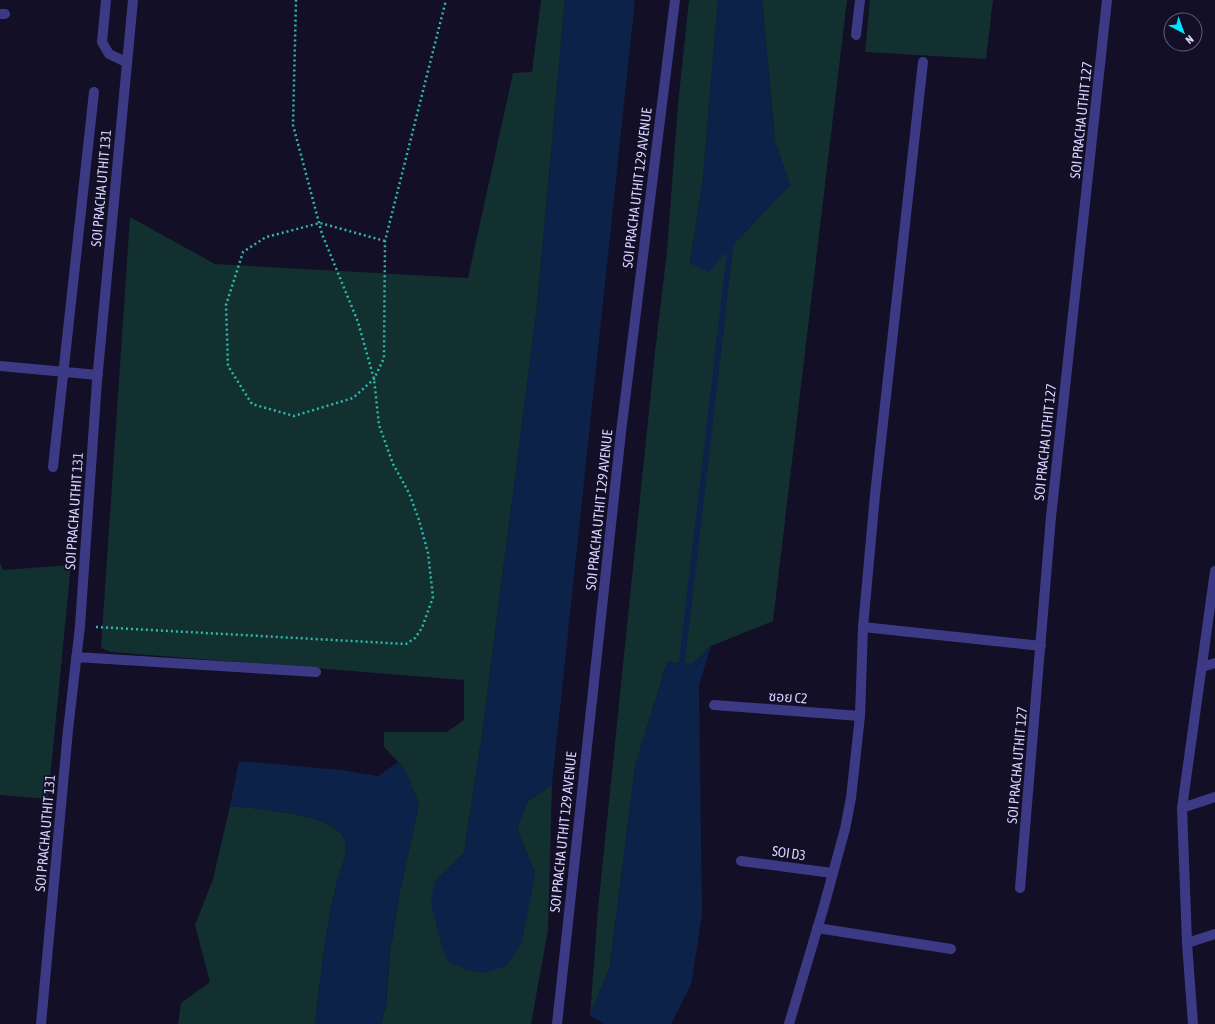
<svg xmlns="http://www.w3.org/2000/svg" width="1215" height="1024" viewBox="0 0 1215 1024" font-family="'Asap Condensed','Noto Sans Thai',sans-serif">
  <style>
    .green { fill: #12302f }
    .water { fill: #0c2248 }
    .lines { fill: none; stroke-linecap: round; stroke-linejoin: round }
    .stream { stroke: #0c2248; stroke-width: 6 }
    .path { stroke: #2fb8b0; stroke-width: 2.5; stroke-dasharray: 2 3; stroke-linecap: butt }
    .minor { stroke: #3d3a85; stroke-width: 10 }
    .labels { text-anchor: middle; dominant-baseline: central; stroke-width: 3.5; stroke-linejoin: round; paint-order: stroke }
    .street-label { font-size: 14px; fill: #d9d4ff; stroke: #130f26 }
  </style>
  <rect width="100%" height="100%" fill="#130f26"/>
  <path class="green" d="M 541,0 L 565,0 L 537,308 L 482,735 L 464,853 L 435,881 L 535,873 L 517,830 L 527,802 L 552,784 L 548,930 L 531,1024 L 381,1024 L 386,1006 L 390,952 L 400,891 L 419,804 L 404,768 L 384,747 L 384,732 L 447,732 L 464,720 L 464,680 L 111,652 L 101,648 L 130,217 L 215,264 L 468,278 L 513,73 L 532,72 Z
    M 689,0 L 718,0 L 703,179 L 690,263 L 790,185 L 775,142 L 762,0 L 847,0 L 773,621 L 711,646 L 692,664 L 667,662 L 635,767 L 610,966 L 590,1016 L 598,909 L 655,352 L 667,251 L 678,104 Z
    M 870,0 L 993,0 L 986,59 L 865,52 Z
    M 0,563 L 3,570 L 71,565 L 48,799 L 0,795 Z
    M 230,806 C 254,808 331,814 343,836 C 350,850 341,868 337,882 C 325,928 321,977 315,1024 L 178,1024 L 181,1003 L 210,982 L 195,925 L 213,879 Z"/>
  <path class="water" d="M 565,0 L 635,0 L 552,784 L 527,802 L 517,830 L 535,873 L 522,943 L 506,966 L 485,973 L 467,970 L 447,961 L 439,936 L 431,902 L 435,881 L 464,853 L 482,735 L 537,308 Z
    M 718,0 L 762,0 L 775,142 L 790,185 L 708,272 L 690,263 L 703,179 Z
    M 711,646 L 699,685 L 702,915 L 691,985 L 671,1024 L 604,1024 L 590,1016 L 610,966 L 635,767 L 667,662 L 692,664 Z
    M 239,761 L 341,770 L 378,776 L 398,762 L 404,768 L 419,804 L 400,891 L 390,952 L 386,1006 L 381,1024 L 315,1024 C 321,977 325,928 337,882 C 341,868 350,850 343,836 C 331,814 254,808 230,806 Z"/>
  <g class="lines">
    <path class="stream" d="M 681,670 L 731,242"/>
    <path class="path" d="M 385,241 L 320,223 L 266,237 L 243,252 L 226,305 L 228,366 L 252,404 L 294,416 L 353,398 L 374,379 L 384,358 L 385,241 L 446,0
      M 96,627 L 406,644 L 415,638 L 422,628 L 433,597 L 428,553 L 419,520 L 409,493 L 393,464 L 379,425 L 374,379 L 358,322 L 322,234 L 293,125 L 296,0"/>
    <path class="minor" d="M 106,0 L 102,42 L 109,54 L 126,62
      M 0,14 L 5,14
      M 856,35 L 860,0
      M 0,366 L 98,375
      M 53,467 L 94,92
      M 863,627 L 875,495 L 923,62
      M 76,657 L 316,672
      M 1202,667 L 1215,663
      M 714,705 L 860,716
      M 1182,808 L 1215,797
      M 741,861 L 832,873
      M 1020,888 L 1051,517 L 1107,0
      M 817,928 L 951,949
      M 1187,943 L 1215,934
      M 41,1024 L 68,730 L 80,626 L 97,381 L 133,0
      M 557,1024 L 621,432 L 675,0
      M 789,1024 L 824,906 L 845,829 L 851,798 L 860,716 L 863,627 L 1041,646
      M 1193,1024 L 1187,943 L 1182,808 L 1215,571"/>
  </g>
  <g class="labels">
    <g class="street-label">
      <text transform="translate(1081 120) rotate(-84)">SOI PRACHA UTHIT 127</text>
      <text transform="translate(101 188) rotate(-85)">SOI PRACHA UTHIT 131</text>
      <text transform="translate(637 188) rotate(-83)">SOI PRACHA UTHIT 129 AVENUE</text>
      <text transform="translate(1045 442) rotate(-84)">SOI PRACHA UTHIT 127</text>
      <text transform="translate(599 510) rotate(-84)">SOI PRACHA UTHIT 129 AVENUE</text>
      <text transform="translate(74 511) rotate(-86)">SOI PRACHA UTHIT 131</text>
      <text transform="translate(788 697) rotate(4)">ซอย C2</text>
      <text transform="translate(1017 765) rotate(-85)">SOI PRACHA UTHIT 127</text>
      <text transform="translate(563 832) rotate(-84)">SOI PRACHA UTHIT 129 AVENUE</text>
      <text transform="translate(45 833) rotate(-85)">SOI PRACHA UTHIT 131</text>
      <text transform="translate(789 853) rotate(8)">SOI D3</text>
    </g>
  </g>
  <g transform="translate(1183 32) rotate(139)"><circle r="19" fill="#130f26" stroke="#625e7d"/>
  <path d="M0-3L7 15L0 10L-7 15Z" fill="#00e5ff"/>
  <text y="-6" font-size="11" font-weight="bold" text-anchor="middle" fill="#d9d4ff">N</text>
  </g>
</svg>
